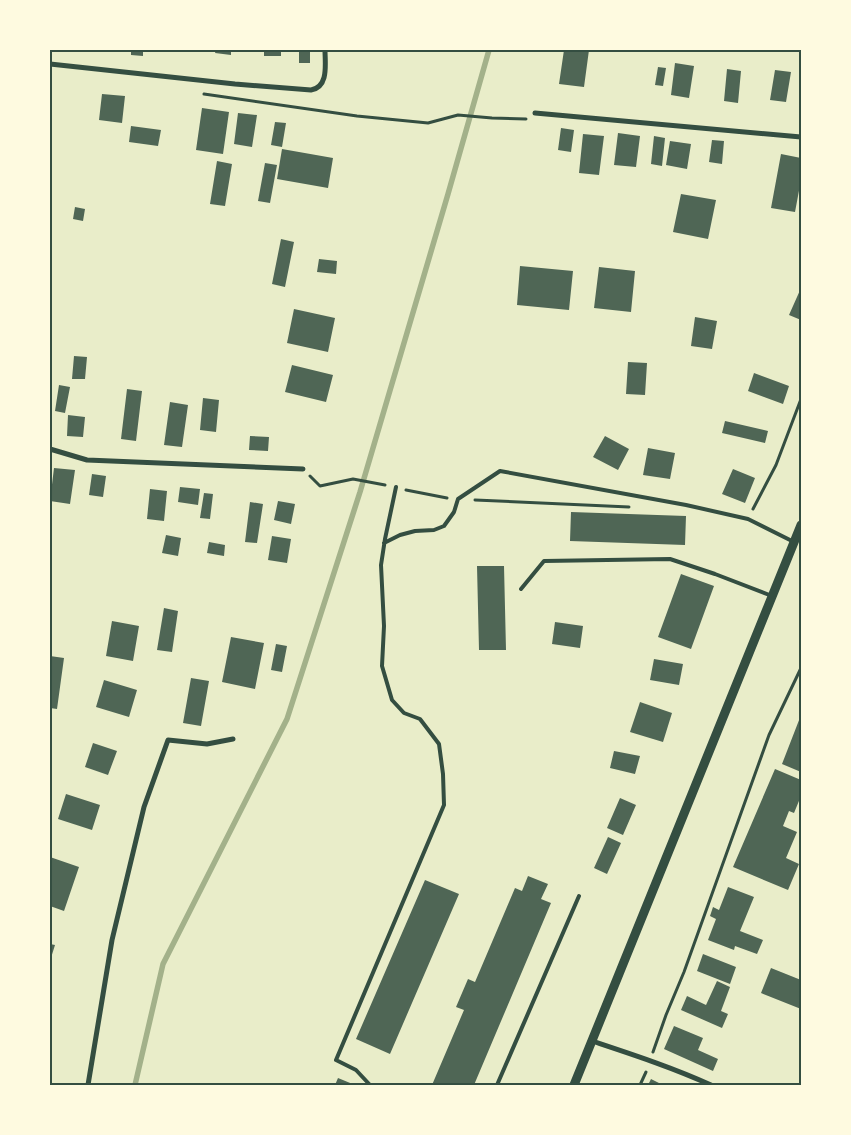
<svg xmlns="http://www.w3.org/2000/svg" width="851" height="1135" viewBox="0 0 851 1135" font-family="Helvetica,sans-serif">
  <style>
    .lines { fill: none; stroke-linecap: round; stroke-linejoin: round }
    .stream { stroke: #a3b18a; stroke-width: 5.5 }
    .building { fill: #4f6655 }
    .path { stroke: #344e41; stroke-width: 3 }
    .service { stroke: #344e41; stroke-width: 4 }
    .minor { stroke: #344e41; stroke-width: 5 }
    .tertiary { stroke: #344e41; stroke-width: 9 }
    .neatline { fill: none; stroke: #344e41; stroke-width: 2 }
  </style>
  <rect width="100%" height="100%" fill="#e9edc9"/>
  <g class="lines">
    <path class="stream" d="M 135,1085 L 163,964 L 287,719 L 360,492 L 448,194 L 489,50"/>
  </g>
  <path class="building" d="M 131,50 L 143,50 L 143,56 L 131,55 Z
    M 216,50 L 231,50 L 231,55 L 215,53 Z
    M 264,50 L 281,50 L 281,56 L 264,56 Z
    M 299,50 L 310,50 L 310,63 L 299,63 Z
    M 564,50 L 589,50 L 584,87 L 559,84 Z
    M 675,63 L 694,66 L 689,98 L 671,95 Z
    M 658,67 L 666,68 L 663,86 L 655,85 Z
    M 727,69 L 741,71 L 738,103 L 724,101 Z
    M 775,70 L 791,72 L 786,102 L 770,100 Z
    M 102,94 L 125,96 L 122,123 L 99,120 Z
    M 202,108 L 229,112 L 223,154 L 196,150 Z
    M 238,113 L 257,115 L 252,147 L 234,144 Z
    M 275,122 L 286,123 L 282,147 L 271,145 Z
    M 131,126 L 161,130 L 158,146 L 129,142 Z
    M 561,128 L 574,130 L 571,152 L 558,150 Z
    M 618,133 L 640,136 L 636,167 L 614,165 Z
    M 583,134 L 604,136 L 599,175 L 579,173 Z
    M 654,136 L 665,138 L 662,166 L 651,164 Z
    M 712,140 L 724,141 L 722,164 L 709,162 Z
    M 670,141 L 691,144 L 687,169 L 666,165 Z
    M 282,149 L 333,158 L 328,188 L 277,179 Z
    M 781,154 L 801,158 L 801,180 L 795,212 L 771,208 Z
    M 217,161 L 232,164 L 225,206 L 210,204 Z
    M 265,163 L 277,165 L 270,203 L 258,201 Z
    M 681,194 L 716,200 L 708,239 L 673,232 Z
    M 75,207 L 85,209 L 83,221 L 73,219 Z
    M 281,239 L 294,242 L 285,287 L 272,284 Z
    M 319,259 L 337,261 L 336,274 L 317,272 Z
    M 520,266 L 573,271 L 569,310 L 517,305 Z
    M 599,267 L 635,271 L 631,312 L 594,308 Z
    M 801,288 L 801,320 L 789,315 Z
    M 294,309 L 335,318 L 328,352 L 287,343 Z
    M 695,317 L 717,321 L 712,349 L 691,346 Z
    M 74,356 L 87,357 L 85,379 L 72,379 Z
    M 628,362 L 647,363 L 645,395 L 626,394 Z
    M 292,365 L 333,375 L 326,402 L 285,392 Z
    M 754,373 L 789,386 L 783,404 L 748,391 Z
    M 59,385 L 70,387 L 65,413 L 55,411 Z
    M 127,389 L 142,391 L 136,441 L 121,439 Z
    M 203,398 L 219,400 L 216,432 L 200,430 Z
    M 170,402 L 188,405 L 182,447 L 164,445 Z
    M 68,415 L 85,417 L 83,437 L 67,436 Z
    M 725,421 L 768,431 L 765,443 L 722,433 Z
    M 250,436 L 269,437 L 268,451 L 249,450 Z
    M 605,436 L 629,449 L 618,470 L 593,457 Z
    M 648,448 L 675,453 L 670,479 L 643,475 Z
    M 54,468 L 75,470 L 70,504 L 50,501 Z
    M 733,469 L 755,478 L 745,503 L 722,494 Z
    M 92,474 L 106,476 L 103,497 L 89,495 Z
    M 180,487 L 200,489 L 198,505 L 178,502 Z
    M 150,489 L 167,491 L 164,521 L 147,519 Z
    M 204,493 L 213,494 L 210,519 L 200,518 Z
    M 278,501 L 295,504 L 291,524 L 274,520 Z
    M 250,502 L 263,504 L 257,543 L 245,542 Z
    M 571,512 L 686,516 L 685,545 L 570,541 Z
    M 166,535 L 181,538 L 178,556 L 162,553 Z
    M 272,536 L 291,539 L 287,563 L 268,560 Z
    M 209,542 L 225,545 L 224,556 L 207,553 Z
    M 477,566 L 504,566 L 506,650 L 479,650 Z
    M 681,574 L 714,586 L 691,649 L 658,637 Z
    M 164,608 L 178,611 L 172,652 L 157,650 Z
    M 112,621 L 139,626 L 133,661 L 106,656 Z
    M 555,622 L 583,626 L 580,648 L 552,644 Z
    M 231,637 L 264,643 L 255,689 L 222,682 Z
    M 276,644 L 287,646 L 282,672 L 271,670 Z
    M 50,656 L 64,658 L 57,709 L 50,708 Z
    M 654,659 L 683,664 L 679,685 L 650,680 Z
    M 191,678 L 209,681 L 201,726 L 183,723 Z
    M 104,680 L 137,690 L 129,717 L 96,707 Z
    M 640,702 L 672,713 L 663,742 L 630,732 Z
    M 801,715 L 801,772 L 782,764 Z
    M 93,743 L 117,751 L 108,775 L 85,767 Z
    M 614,751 L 640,756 L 635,774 L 610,768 Z
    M 775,769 L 801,780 L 801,796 L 794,813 L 789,811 L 783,826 L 797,832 L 786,858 L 799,864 L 788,890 L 733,867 Z
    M 66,794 L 100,805 L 92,830 L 58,819 Z
    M 620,798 L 636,805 L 623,835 L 607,828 Z
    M 608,837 L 621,843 L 607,874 L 594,868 Z
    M 50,857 L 79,867 L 64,911 L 50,906 Z
    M 528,876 L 548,884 L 541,899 L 551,903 L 474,1085 L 432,1085 L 464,1010 L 456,1007 L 468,979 L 475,982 L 515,888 L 522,891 Z
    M 425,880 L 459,894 L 390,1054 L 356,1039 Z
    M 728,887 L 754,897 L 740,931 L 763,940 L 757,954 L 735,946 L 734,950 L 708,940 L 716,919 L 710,916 L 713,907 L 719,910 Z
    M 50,944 L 55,945 L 50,961 Z
    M 703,954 L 736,967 L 730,984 L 697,971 Z
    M 771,968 L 801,980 L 801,1009 L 761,993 Z
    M 717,981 L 730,987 L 721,1011 L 728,1014 L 722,1028 L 681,1010 L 687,996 L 706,1005 Z
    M 674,1026 L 703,1038 L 698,1050 L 718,1059 L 713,1071 L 664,1049 Z
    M 338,1078 L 355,1085 L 335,1085 Z
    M 651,1079 L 663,1085 L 648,1085 Z"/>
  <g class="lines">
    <path class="path" d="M 204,94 L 357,116 L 428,123 L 458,115 L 492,118 L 526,119
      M 310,476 L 320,486 L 353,479 L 385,485
      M 406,490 L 447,498
      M 475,500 L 629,507
      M 753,509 L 776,465 L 801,399
      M 653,1052 L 666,1015 L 684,972 L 769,735 L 801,668
      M 640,1085 L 646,1072"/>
    <path class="service" d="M 384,543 L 400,535 L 415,531 L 434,530 L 444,526 L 454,512 L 458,499 L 500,471 L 686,505 L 748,519 L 794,542
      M 521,589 L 544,561 L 670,559 L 715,574 L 772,596
      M 370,1085 L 356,1070 L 336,1060 L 444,805 L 443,774 L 439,744 L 420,719 L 404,713 L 392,700 L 382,666 L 384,626 L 381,565 L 385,539 L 396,487
      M 497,1085 L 579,896"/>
    <path class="minor" d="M 50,64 L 235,84 L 311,90 C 329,87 325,64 325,50
      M 535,113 L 801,137
      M 50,449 L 87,460 L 303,469
      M 592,1041 C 634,1055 671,1067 711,1085
      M 88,1085 L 112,940 L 144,807 L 168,740 L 207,744 L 233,739"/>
    <path class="tertiary" d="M 574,1085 L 801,525"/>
  </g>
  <rect width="851" height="1135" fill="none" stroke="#fefae0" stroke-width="102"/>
  <rect x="51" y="51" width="749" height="1033" class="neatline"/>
</svg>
